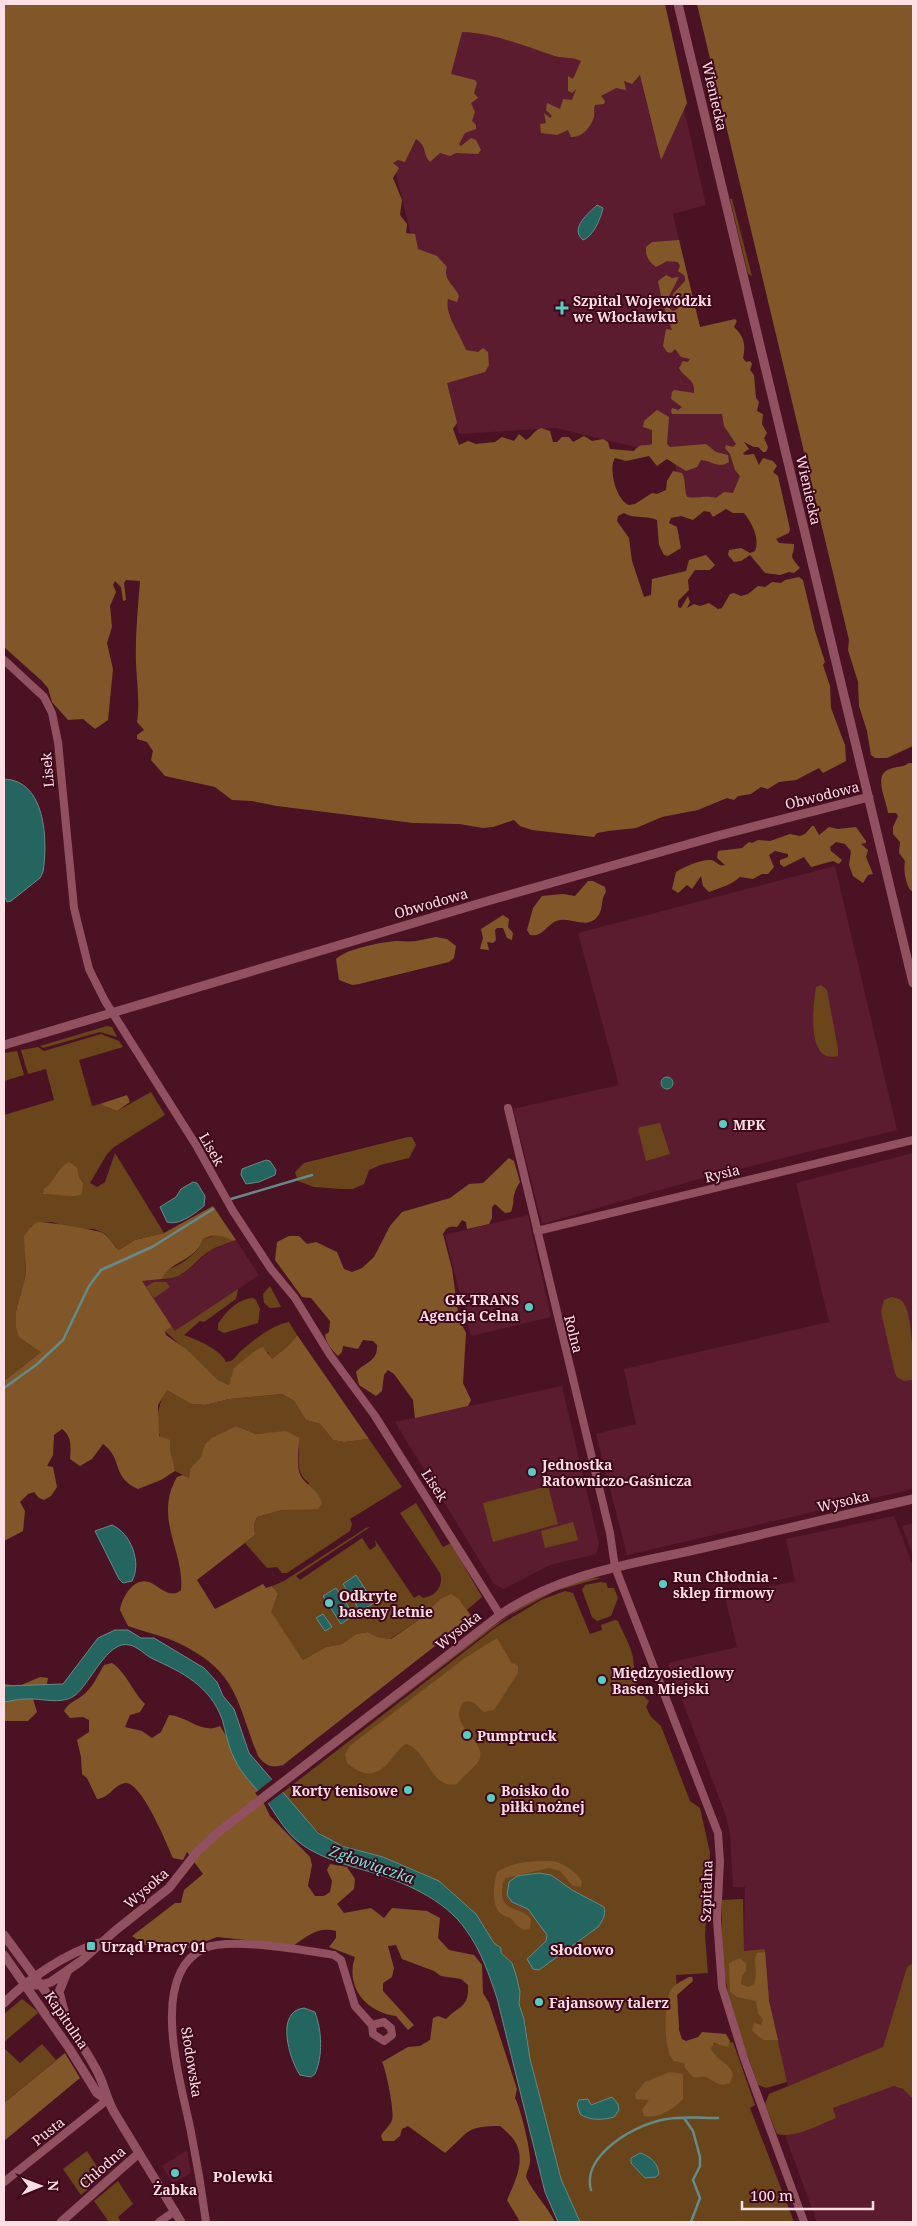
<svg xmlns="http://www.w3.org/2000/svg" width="917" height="2226" viewBox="0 0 917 2226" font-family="'Noto Serif',serif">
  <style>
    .built { fill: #5c1c30 }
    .green { fill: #6a451c }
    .forest { fill: #815729 }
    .water { fill: #24665f; stroke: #658a87 }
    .pier { fill: #4b1224 }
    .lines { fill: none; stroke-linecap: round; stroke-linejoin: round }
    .stream { stroke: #658a87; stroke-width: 2.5 }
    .minor { stroke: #915160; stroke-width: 8 }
    .tertiary { stroke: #915160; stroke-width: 9 }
    .poi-dot { fill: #57cec1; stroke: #3f071b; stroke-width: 2 }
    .labels { text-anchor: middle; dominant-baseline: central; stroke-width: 4; stroke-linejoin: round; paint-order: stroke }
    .street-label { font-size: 14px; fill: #fedfe4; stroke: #3f071b }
    .poi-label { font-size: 14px; font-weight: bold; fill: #fedfe4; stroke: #3f071b; text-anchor: start }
    .water-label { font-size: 15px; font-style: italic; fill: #6deadc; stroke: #3f071b }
    .neighbourhood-label { font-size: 15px; font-weight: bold; fill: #fedfe4; stroke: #3f071b }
  </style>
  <rect width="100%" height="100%" fill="#4b1224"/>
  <path class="built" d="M 480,4 L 660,4 L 706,205 L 673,214 L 718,402 L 763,487 L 684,508 L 673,456 L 556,428 L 459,434 L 368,58 Z
    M 835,866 L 897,1130 L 702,1178 L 542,1224 L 513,1109 L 619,1085 L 578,933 Z
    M 913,1153 L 913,1489 L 627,1555 L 596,1434 L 636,1424 L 624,1369 L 829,1322 L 796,1183 Z
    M 528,1215 L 551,1317 L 471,1336 L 445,1235 Z
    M 236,1240 L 259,1275 L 175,1332 L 141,1281 L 170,1279 L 183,1274 L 211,1250 Z
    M 562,1386 L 599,1544 L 596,1554 L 550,1565 L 504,1589 L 494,1584 L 395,1422 Z
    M 894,1516 L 913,1566 L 913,1963 L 907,1967 L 883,2047 L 788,2087 L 769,2001 L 765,1949 L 744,1951 L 745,1887 L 733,1887 L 730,1834 L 726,1816 L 668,1663 L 737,1647 L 725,1597 L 795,1581 L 786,1539 Z
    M 913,1523 L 913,1556 L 902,1526 Z
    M 894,2086 L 903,2089 L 913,2099 L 913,2222 L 817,2222 L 785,2135 L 836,2118 L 833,2108 Z
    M 187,2150 L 191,2173 L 173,2183 L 162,2166 Z"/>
  <path class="green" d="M 730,199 L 732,199 L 752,276 L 748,274 Z
    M 821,985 L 827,990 L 838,1049 L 838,1056 C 806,1065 813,1006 816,987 Z
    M 107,1026 L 112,1027 L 117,1037 L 100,1032 L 43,1048 L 40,1046 Z
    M 101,1034 L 119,1041 L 123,1047 L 79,1060 L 92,1106 L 100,1104 L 117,1111 L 151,1092 L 165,1115 L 114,1147 L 107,1154 L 90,1183 L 97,1187 L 105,1182 L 115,1153 L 164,1233 L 135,1240 L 119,1250 L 104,1233 L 94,1229 L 69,1228 L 52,1222 L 39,1222 L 31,1226 L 25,1260 L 26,1274 L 16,1311 L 41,1352 L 4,1381 L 4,1115 L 54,1100 L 46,1069 L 28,1074 L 21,1050 L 38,1047 L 44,1051 Z
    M 17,1051 L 24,1075 L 4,1081 L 4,1053 Z
    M 660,1123 L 670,1154 L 646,1161 L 638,1129 L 640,1127 Z
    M 408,1137 L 412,1137 L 416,1145 L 409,1158 L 380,1165 L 369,1170 L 364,1184 L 353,1189 L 342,1189 L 314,1187 L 298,1181 L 295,1172 L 304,1163 Z
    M 220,1234 L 233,1241 C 226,1244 218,1246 211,1250 C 193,1261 185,1280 162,1279 L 165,1271 C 180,1265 198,1255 203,1239 Z
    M 154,1282 L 166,1282 L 170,1287 L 154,1298 L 146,1287 Z
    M 270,1286 L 281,1307 L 270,1308 L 264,1303 L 263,1294 Z
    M 238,1289 L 236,1299 L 204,1322 L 200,1321 L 184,1335 C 197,1340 220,1349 226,1362 C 235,1361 235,1356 241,1351 C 254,1340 272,1325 289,1322 L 297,1335 L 289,1345 L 271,1360 L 268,1352 L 235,1368 L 229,1385 L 218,1380 L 165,1331 L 172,1327 L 175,1331 Z
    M 891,1297 C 895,1298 899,1298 902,1301 C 913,1312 913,1364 913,1380 L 904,1381 L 897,1377 L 895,1373 L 881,1312 L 884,1300 Z
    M 253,1298 L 256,1300 L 260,1309 L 258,1323 L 224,1333 L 218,1330 L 218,1324 C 226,1312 237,1299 253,1298 Z
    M 167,1390 L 191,1404 L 205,1405 L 229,1399 L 282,1394 L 294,1401 L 306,1420 L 320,1424 L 333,1440 L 344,1442 L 369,1439 L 402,1487 L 350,1519 L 352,1524 L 350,1531 L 287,1573 L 282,1573 L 277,1567 L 267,1568 L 245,1543 L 255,1535 L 254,1524 L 257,1517 L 282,1510 L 297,1508 L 309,1483 C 297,1474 298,1462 299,1448 L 286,1432 L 256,1434 L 236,1426 L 211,1438 L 205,1444 L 202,1457 L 190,1469 L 189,1478 L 175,1471 C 173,1459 166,1450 161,1439 C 154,1425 158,1402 167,1390 Z
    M 548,1486 L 558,1524 L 493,1542 L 483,1503 Z
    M 416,1503 L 443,1547 L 451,1543 L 482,1597 L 467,1610 L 459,1599 L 439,1600 L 420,1619 L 390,1639 L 377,1637 L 368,1632 L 356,1634 L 342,1644 L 326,1647 L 303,1660 L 270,1612 L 278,1595 L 272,1586 L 284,1581 L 366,1528 L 370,1527 L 296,1576 L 300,1580 L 362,1538 L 370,1550 L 376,1546 L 375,1540 L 414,1598 L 419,1595 L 423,1598 C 436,1596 444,1586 440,1573 L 400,1513 Z
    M 573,1522 L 578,1540 L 545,1548 L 541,1531 Z
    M 601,1578 L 555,1591 L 510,1615 L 318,1761 C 353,1734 389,1706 424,1679 C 465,1648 548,1575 601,1578 Z
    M 601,1582 L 606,1583 L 608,1588 L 614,1588 L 618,1598 L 611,1616 L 597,1621 L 592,1617 L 582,1590 L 585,1585 Z
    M 565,1591 L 573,1593 L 590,1634 L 602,1630 L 601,1625 L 615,1620 L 618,1621 C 623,1633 631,1646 633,1658 C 636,1680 631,1684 649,1701 L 646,1707 L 651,1717 L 661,1726 L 690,1801 L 700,1808 L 710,1853 L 705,1935 L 708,1973 L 676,1975 L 680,2047 L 733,2042 L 755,2105 L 750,2108 L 794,2222 L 580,2222 L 561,2179 L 542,2105 L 530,2059 L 525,2021 L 519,2004 L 520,1991 L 516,1975 L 512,1963 L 501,1953 L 501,1948 L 494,1943 L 476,1914 L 445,1886 L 383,1857 L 334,1843 L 310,1826 L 282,1793 L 495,1628 L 541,1600 Z
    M 743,1899 L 744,1951 L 765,1949 L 769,2001 L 787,2082 L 766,2088 L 758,2085 C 746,2050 731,2014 725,1977 C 720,1952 722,1926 722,1900 Z
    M 913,1963 L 913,2099 L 903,2089 L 894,2086 L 833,2108 L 836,2118 C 820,2124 795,2139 777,2134 L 765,2104 L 769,2094 L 883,2047 L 907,1967 Z
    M 22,1999 L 36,2010 L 48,2025 L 38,2013 L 4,2042 L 4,2014 Z
    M 42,2044 L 56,2060 L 4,2103 L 4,2048 L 20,2063 Z
    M 87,2151 L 103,2176 L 81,2195 L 63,2169 Z
    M 118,2181 L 133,2204 L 118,2217 L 121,2222 L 109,2222 L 94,2201 Z"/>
  <path class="forest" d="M 4,4 L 665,4 L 687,103 L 661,160 L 640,75 L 632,84 L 624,81 L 626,90 L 616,88 L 601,96 L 605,101 L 604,104 L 595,105 C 593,110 595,113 594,117 C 591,127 582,138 571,137 L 568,130 L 557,135 L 541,133 L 540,124 L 546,123 L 544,113 L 550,118 L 552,116 L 546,110 L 547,103 L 560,109 L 563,99 L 572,100 L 576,89 L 572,93 L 568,91 L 568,76 L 573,79 L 581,61 C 571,56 562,59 552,55 C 521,45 494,33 462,32 L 451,74 L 475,80 L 477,83 L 474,93 L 478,98 L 471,103 L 475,112 L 472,121 L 476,125 L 476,129 L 465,133 L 459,144 L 461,146 L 471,138 L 476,140 L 481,150 L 478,154 L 456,153 L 450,156 L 440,153 L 430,162 C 422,154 428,147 416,139 L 405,162 L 398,160 L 393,163 L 399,168 L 393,178 L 402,200 L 400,215 L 407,224 L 406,233 L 415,234 L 418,249 L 437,256 L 447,267 C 442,279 455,286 459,296 L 457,302 L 448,299 C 444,314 461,336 466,350 L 478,352 L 483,348 L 488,352 L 489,365 L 485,372 L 447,383 L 457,423 L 453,429 L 459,445 L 468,441 L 476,444 L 495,442 L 502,437 L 514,441 L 519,434 L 526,440 C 532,437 533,431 541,428 L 550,431 L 553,442 L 557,442 L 562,437 L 569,437 L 573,442 L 584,436 L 592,441 L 603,439 L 608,442 L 610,449 L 634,451 C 641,442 644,447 652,444 L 652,430 L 643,427 L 644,421 L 657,410 L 669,417 L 667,444 L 670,447 L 706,444 L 716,452 L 728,455 L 729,462 C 718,469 713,461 701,460 L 697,467 L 686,471 L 667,459 L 657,466 L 649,456 L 626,461 L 615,458 C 608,468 616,500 629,505 L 635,504 L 652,493 L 657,494 L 666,490 L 667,481 L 673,471 L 682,473 C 686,480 684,489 687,497 C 698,499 704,495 716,498 L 724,492 L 733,493 L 740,476 L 735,470 L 730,454 L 725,448 L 726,445 L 733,447 L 736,444 L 724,426 L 722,414 L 672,414 L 671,411 L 672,408 L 678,410 L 682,407 L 671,399 L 672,392 L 674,390 L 694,393 C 696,379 684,378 679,368 L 683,361 L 688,362 L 690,359 L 681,357 L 675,349 L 671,353 L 667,352 L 663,346 L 666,329 L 672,330 L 662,301 L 658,281 L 666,275 L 672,278 L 679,277 L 668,298 L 670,309 L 673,311 L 678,309 L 672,300 L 673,294 L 685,281 L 685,276 L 678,271 L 680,266 L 678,262 L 667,261 L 656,267 C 649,262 645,256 646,247 L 652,242 L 679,240 L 700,327 L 735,319 L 737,321 L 734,327 C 744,336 746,345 743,358 L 746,362 L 750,361 L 752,364 L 750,370 L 754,375 L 756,398 L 759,402 L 757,411 L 763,414 L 762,424 L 767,433 L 764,438 L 768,447 L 766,452 L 763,452 L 758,447 L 754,447 L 744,442 L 749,449 L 743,453 L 744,455 L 754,454 L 759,465 L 763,458 L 773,461 L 777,466 L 773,472 L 778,476 L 790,529 L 789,533 L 776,539 L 779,543 L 794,544 C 794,560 787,552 800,568 L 794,573 L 789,572 L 780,575 L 765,573 L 750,555 L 741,561 L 734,562 L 728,555 L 729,550 L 741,548 L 750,553 L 755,551 C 760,538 752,523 744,513 L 733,513 L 726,509 L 713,517 L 710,512 L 704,511 L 693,520 L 681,516 L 671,518 L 669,523 L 677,527 L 681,548 L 668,556 L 664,555 L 659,545 L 657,520 C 647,515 633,519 624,513 L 618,516 L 617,521 L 629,538 L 632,561 L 644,597 L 651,595 L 652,579 L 686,571 L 689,560 L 706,555 L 715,565 L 710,570 L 695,570 L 688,580 L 689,590 L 678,601 L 678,607 L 681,608 L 688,596 L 690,602 L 687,608 L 694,604 L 700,606 L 709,603 L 718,609 L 722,608 L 730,594 L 734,593 L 741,596 L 748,594 L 758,586 L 765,587 L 772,582 L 781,583 L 785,580 L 799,577 L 803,580 L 815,631 L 825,662 L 823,665 L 830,686 L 831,708 L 845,745 L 846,761 L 823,773 L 819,768 L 796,780 L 779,782 L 768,789 L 761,787 L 751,794 L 738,796 L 734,800 L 727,798 L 698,810 L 662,817 L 636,828 L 608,831 L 597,833 L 594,837 L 532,830 L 520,826 L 514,820 L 493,827 L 483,828 L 459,824 L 413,823 L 277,806 L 252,801 L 232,800 L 215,787 L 165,776 L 151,760 L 153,751 L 147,742 L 137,739 L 137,735 L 144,730 L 137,722 C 140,706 137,682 136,664 C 135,636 138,608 140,581 L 126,580 L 124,583 L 126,600 L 123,601 L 121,587 L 115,581 L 113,585 L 116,592 L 110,606 L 112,627 L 107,643 L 113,669 L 108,720 L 95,729 L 83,719 L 68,720 L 52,702 L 48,688 L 42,681 L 4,647 Z
    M 697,4 L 913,4 L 913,746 L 887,758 L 875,758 L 871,755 L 867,731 L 859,706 L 858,682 L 848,650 L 849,640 Z
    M 909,763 L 913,763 L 913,892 C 906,889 903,870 905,861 L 899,853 L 900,842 L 893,834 L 893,827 L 898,816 L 896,813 L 888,813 C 887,801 872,774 890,769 C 897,766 902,768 909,763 Z
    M 812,826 L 814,826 L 819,835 L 829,827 L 838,829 L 856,827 L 866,841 L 866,843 L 861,844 L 868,850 L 866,857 L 873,874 L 868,875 L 863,883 L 853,876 L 849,865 L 851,851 L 845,844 L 836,842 L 830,847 L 831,851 L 842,860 L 839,864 L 833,861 L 811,867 L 804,857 L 784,867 L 780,864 L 780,860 L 788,857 L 788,854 L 775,851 L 769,855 L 774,867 L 768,874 L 762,874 L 753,879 L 740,877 C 731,885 720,888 709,892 L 703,886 L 701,876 L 692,889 L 687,885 L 678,893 L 672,889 L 676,872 C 683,867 702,859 711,860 C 717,861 718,867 725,865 L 717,858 L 718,851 L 742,848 L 749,842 L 752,843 L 758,840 L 770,841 L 790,834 L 800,836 L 805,834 Z
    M 588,881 L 593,881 L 605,887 L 606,892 C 600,900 604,910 597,917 C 587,929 573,918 560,920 C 547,922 544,938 530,935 L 527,930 L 533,908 L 542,896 L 563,894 L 575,896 Z
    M 503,915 L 509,919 L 508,927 L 513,933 L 512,940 L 507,938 L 503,928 L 497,928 L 495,930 L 496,940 L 493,943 L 487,942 L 489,950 L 480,949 L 483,938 L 481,929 Z
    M 436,937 L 447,939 L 456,946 L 454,958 L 449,962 L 359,984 L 352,985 L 339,980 L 336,959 C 346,949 382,942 396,941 C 403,941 410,942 416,941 C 423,940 429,938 436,937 Z
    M 127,1095 L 130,1102 L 117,1111 L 100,1104 Z
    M 509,1158 L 514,1161 L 520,1182 C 510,1198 516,1199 511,1212 L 505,1213 L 495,1204 L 492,1207 L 492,1218 L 489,1224 L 467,1229 L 466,1222 L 462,1220 L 457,1227 C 449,1225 446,1228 443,1234 L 452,1269 L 459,1319 L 466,1333 L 463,1383 L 471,1400 L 468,1406 L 415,1418 L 413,1400 L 394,1374 L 388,1370 L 384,1375 L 382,1391 L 376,1396 L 359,1385 L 356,1372 C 365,1362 378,1362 377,1345 L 373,1341 L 363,1340 L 358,1349 L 343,1346 L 342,1352 L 338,1356 C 332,1350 326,1343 325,1335 L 329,1332 L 330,1321 L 311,1298 L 302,1297 L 275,1260 L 277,1242 L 289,1236 L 299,1236 L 307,1244 L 316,1242 L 337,1252 L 344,1269 L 352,1272 L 362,1268 L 374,1257 L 390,1226 L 402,1212 L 450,1198 L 469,1184 L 483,1183 Z
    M 69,1162 L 77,1168 L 79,1178 L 83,1183 L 82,1194 C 71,1199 55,1193 43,1194 L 44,1189 C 55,1181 58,1167 69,1162 Z
    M 213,1206 L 236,1240 L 233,1241 C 222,1235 215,1233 203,1239 C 196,1261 168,1262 162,1279 L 142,1281 L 172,1327 L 165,1331 L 166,1335 L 186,1349 L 218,1380 L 229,1385 L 234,1368 L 255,1351 L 263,1347 L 272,1359 L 289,1345 L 297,1335 L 369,1439 L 344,1442 L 333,1440 L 320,1424 L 306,1420 L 294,1401 L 282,1394 L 229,1399 L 205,1405 L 191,1404 L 167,1390 L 158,1405 L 159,1436 L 170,1440 C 169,1455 173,1458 175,1471 L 161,1480 L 138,1489 C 111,1477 123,1458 103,1444 L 92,1459 L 80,1466 L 70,1459 C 71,1448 72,1436 62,1429 L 54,1435 L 53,1455 L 47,1466 L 53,1467 L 57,1487 L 51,1496 L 44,1500 L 39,1498 L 34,1492 L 28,1494 L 20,1502 L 25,1511 L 23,1531 L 4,1541 L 4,1381 L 41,1352 L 19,1337 L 16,1327 L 16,1311 L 26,1274 L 24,1236 C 28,1231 31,1225 38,1222 C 41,1221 99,1230 103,1233 C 109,1237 113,1245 119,1250 L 135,1240 L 164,1233 Z
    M 236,1426 L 256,1434 L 286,1431 L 299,1438 C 299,1450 295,1467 302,1478 C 310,1488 318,1490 322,1503 L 318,1509 L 282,1510 L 257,1517 L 254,1524 L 255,1535 L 197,1580 L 215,1609 L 263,1584 L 266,1588 L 272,1586 L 278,1594 L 271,1612 L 303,1660 L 326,1647 L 342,1644 L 356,1634 L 368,1632 L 377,1637 L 391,1639 L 420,1619 L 439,1600 L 451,1594 L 459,1599 L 472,1617 L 283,1765 C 271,1768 266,1766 258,1756 C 236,1699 237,1670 176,1642 C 161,1635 144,1632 128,1626 L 120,1610 C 122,1598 133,1577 149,1582 C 159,1586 171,1600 181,1590 C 185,1552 153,1518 177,1477 L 183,1475 L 189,1478 L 190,1469 L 201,1457 L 205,1444 L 211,1438 Z
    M 497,1638 L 512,1664 L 514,1663 L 518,1667 L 518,1673 L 494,1710 L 484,1712 C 475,1705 476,1699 463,1702 C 447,1727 485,1738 480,1758 C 478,1766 462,1776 457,1784 C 431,1790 427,1750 407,1744 C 394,1745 383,1794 347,1763 L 345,1754 L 351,1745 L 465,1658 Z
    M 112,1663 C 126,1672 132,1691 145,1704 L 140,1712 L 130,1715 L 125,1727 L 142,1731 L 152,1738 L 161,1732 L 169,1715 C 187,1716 203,1735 220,1726 L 248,1771 L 270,1816 L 310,1857 L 312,1865 L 308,1886 L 315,1896 L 324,1896 L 330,1892 L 332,1881 L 327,1870 L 330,1864 L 347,1867 L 355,1879 L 354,1889 L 337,1904 L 344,1913 L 371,1908 L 384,1918 L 392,1908 L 427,1911 L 440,1918 L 438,1938 L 449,1950 L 474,1955 L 482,1965 L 483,1993 L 489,2003 L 517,2089 L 515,2098 C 520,2106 531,2151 530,2161 C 530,2166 527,2171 526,2177 C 534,2194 547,2206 555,2222 L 517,2222 L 519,2220 L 507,2200 C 515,2182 527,2159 514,2140 C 511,2135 504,2130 500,2126 C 465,2126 469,2132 445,2153 L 408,2126 L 402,2129 L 400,2136 L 394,2141 L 383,2141 L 381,2136 C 384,2130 390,2126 392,2120 C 395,2113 386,2069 382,2062 L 408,2047 L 420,2046 L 430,2040 L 433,2018 L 438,2016 L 446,2019 C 460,2005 469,2008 468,1985 L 461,1979 L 441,1976 L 434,1971 L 402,1959 L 396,1945 L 388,1946 L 394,1968 L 392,1977 L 383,1983 L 383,1991 L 414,2025 L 408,2030 L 396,2016 C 366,2012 345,1987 355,1957 L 329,1947 L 336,1938 L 336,1931 C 318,1926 308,1936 294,1945 L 217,1937 L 189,1948 L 171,1944 L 145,1945 L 132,1936 L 175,1903 L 181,1903 L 184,1890 L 203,1874 L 187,1852 L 183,1860 L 173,1858 C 167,1844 142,1783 126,1783 C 114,1784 110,1798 97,1799 L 87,1778 L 82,1774 L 81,1757 L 77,1740 L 89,1732 L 89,1720 L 83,1717 L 70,1718 L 64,1711 C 69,1702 74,1702 82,1696 C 92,1689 98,1675 104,1665 Z
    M 40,1677 L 48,1678 L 46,1689 L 33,1699 L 37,1712 L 28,1721 L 4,1721 L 4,1684 L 19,1686 Z
    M 552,1861 C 564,1863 577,1872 582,1882 L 581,1887 L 573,1886 L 560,1871 L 549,1868 L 506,1878 C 502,1882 502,1887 502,1893 C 503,1913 520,1906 531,1919 L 530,1928 L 526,1930 C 517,1928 516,1923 510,1918 C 506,1916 502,1915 499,1912 C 491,1901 494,1884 497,1872 C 514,1861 533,1861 552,1861 Z
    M 765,1952 L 769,2001 L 778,2040 L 764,2040 L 752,2031 L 754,2023 L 761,2025 L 763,2020 L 758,2013 L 756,2001 L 737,1997 L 730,1992 L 729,1963 L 740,1958 L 746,1964 L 746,1971 L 742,1975 L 741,1984 L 748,1987 L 754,1984 C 759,1971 752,1964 757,1953 Z
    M 689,1977 L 692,1977 L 693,1981 L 677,1995 L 679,2030 L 682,2039 L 686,2041 L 698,2037 L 702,2032 L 726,2034 L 730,2041 L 728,2047 L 714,2043 L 711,2048 C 714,2059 729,2062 733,2074 L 730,2083 C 718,2088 716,2081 706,2077 C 702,2076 698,2078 693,2077 L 685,2068 L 684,2063 L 674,2061 C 663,2052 664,2004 670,1991 C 674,1984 682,1981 689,1977 Z
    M 65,2053 L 80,2078 L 4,2141 L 4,2103 Z
    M 670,2072 L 683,2074 L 683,2099 C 674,2109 658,2119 644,2116 L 642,2110 L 649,2100 L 636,2099 L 635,2094 L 645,2082 Z"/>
  <path class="water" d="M 597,205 L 603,208 C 601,218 593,237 583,240 C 569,228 589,213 597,205 Z
    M 4,779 C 46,780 48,841 43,872 L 40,878 L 11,901 L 7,902 L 4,895 Z
    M661 1083a6 6 0 1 1 12 0a6 6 0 1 1-12 0Z
    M 266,1160 L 270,1161 L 276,1170 L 275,1175 L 259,1182 L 246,1184 L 241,1175 L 242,1169 Z
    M 193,1182 L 197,1183 L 205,1196 L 204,1206 C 195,1213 180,1226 167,1222 L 160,1207 L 176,1197 L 181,1189 Z
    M 112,1525 C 131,1533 142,1563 132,1581 L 123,1583 L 119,1579 L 95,1531 Z
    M 356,1575 L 374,1603 L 360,1611 L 343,1584 Z
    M 336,1588 L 354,1615 L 341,1624 L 323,1596 Z
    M 323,1614 L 332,1627 L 325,1631 L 316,1618 Z
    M 115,1630 L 128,1630 L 141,1638 L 154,1638 L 204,1668 L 217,1682 L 223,1696 L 234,1709 L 249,1753 L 318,1833 L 342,1846 L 383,1857 L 439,1881 L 476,1914 L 494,1943 L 501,1948 L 501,1953 L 512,1963 L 516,1975 L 520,1992 L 519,2004 L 524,2019 L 530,2059 L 542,2105 L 561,2179 L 580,2222 L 558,2222 L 545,2192 L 497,1998 C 489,1975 481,1950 466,1930 C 445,1899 402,1881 367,1871 C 343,1864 314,1856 295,1839 C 283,1828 275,1813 266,1800 C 254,1786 242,1775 234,1758 C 228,1746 226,1732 222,1719 C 210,1686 182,1672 153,1659 C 145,1655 138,1647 130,1645 C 107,1639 90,1685 74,1696 C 60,1705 42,1698 26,1699 C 19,1699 11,1701 4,1702 L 4,1686 L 63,1684 L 98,1638 Z
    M 539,1873 L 551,1875 L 572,1890 L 604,1907 C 606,1915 603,1920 598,1927 L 539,1970 L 533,1969 L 527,1959 L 546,1941 L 547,1935 L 528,1909 L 512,1902 L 507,1895 L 509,1882 L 517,1876 Z
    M 304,2008 L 315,2012 C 322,2031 323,2056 315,2074 L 311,2077 L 300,2075 C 289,2059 275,2011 304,2008 Z
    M 612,2097 L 618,2104 L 619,2110 L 614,2117 C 604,2120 589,2121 580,2114 L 577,2104 L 579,2100 L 588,2099 L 591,2105 Z
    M 640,2153 C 650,2156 658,2163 659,2174 L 656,2177 L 645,2178 L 631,2163 L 631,2158 Z"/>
  <path class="pier" d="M 274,1778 L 284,1791 L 266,1805 L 255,1793 Z"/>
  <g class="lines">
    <path class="stream" d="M 231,1199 L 312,1175
      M 4,1388 L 36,1365 L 63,1340 L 89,1286 L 101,1270 L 152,1247 L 213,1209
      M 684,2118 L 693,2131 L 700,2157 L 700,2166 L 693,2180 L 700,2198 L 691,2222
      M 591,2190 C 581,2154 638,2123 667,2119 C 683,2116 701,2118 718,2118"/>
    <path class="minor" d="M 4,660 L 44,697 L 52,713 L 58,742 L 74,908 L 89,969 L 105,1001 L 196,1145 L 233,1211 L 271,1269 L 295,1298 L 330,1355 L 375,1416 L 500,1615
      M 508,1108 L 610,1533 L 615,1567 L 718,1833 L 720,1861 L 717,1920 L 722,1987 L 744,2058 L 804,2222
      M 537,1231 L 913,1140
      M 4,2182 L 107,2100
      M 159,2222 L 175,2211
      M 206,2222 C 202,2192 197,2162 191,2132 C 182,2085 146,1975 205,1948 C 230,1937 305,1950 334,1955 L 341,1960 L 355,2006 L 372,2025 L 373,2034 L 384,2041 L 392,2035 L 391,2028 L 384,2022 L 372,2025"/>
    <path class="tertiary" d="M 678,4 L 913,983
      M 4,1045 L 491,900 L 717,836 L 869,797
      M 4,1935 C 36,1979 70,2022 96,2069 C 104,2083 106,2098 114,2112 L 181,2222
      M 4,1955 L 69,2048 L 97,2093 L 107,2100
      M 25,1985 L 41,1985 L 51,1982 L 81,1961 L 116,1930 L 169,1888 L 197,1852 L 216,1834 L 500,1615 C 560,1573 633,1564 703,1548 C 773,1532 843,1515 913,1499
      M 4,2003 C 29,1978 65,1954 99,1943
      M 65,2015 L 59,1992 L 67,1972
      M 61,2222 L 139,2153"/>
  </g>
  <g class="poi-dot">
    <path d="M559.5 300.5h5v5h5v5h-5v5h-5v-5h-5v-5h5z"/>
    <circle cx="723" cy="1124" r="5"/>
    <circle cx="529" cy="1307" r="5"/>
    <circle cx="532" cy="1472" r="5"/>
    <circle cx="663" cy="1584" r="5"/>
    <circle cx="329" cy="1603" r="5"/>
    <circle cx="602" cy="1680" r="5"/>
    <circle cx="467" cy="1735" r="5"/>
    <circle cx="408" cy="1790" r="5"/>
    <circle cx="491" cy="1798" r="5"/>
    <rect x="86" y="1941" width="10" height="10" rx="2.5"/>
    <circle cx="539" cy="2002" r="5"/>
    <circle cx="175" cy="2173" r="5"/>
  </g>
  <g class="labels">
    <g class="street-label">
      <text transform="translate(715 96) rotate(77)">Wieniecka</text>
      <text transform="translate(809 490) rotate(77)">Wieniecka</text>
      <text transform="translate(47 770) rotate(-95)">Lisek</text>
      <text transform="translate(822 795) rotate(-14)">Obwodowa</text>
      <text transform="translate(431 903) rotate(-16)">Obwodowa</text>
      <text transform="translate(212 1149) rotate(60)">Lisek</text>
      <text transform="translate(722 1173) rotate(-14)">Rysia</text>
      <text transform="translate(574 1334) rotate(76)">Rolna</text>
      <text transform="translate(435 1485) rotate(57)">Lisek</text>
      <text transform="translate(843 1501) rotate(-13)">Wysoka</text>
      <text transform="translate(458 1630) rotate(-38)">Wysoka</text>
      <text transform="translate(146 1888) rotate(-41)">Wysoka</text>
      <text transform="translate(706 1891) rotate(-88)">Szpitalna</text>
      <text transform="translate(67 2020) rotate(56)">Kapitulna</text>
      <text transform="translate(192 2062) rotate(81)">Słodowska</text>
      <text transform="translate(48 2131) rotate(-38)">Pusta</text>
      <text transform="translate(102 2167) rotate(-41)">Chłodna</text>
    </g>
    <g class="poi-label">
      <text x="573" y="300">Szpital Wojewódzki<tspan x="573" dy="16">we Włocławku</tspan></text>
      <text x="733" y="1124">MPK</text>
      <text x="519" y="1299" text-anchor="end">GK-TRANS<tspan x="519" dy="16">Agencja Celna</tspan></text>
      <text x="542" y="1464">Jednostka<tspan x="542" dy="16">Ratowniczo-Gaśnicza</tspan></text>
      <text x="673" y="1576">Run Chłodnia -<tspan x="673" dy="16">sklep firmowy</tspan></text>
      <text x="339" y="1595">Odkryte<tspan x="339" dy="16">baseny letnie</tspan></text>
      <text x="612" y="1672">Międzyosiedlowy<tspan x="612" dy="16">Basen Miejski</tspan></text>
      <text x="477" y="1735">Pumptruck</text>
      <text x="398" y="1790" text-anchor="end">Korty tenisowe</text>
      <text x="501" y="1790">Boisko do<tspan x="501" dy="16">piłki nożnej</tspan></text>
      <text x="101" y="1946">Urząd Pracy 01</text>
      <text x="549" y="2002">Fajansowy talerz</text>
      <text x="175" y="2189" text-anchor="middle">Żabka</text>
    </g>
    <g class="water-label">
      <text transform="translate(372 1864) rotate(19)">Zgłowiączka</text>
    </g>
    <g class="neighbourhood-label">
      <text x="582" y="1949">Słodowo</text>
      <text x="243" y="2176">Polewki</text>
    </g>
  </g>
  <rect width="917" height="2226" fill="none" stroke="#fedfe4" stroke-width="10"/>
  <g transform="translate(40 2186) rotate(89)" stroke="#3f071b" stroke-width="4" paint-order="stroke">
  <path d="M0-4L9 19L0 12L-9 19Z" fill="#fedfe4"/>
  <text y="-8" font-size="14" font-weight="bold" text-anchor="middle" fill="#fedfe4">N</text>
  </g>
  <path d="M742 2201v8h131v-8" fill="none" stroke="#fedfe4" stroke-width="2.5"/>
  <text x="750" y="2201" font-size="15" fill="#fedfe4" stroke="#3f071b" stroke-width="4" paint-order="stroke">100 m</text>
</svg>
